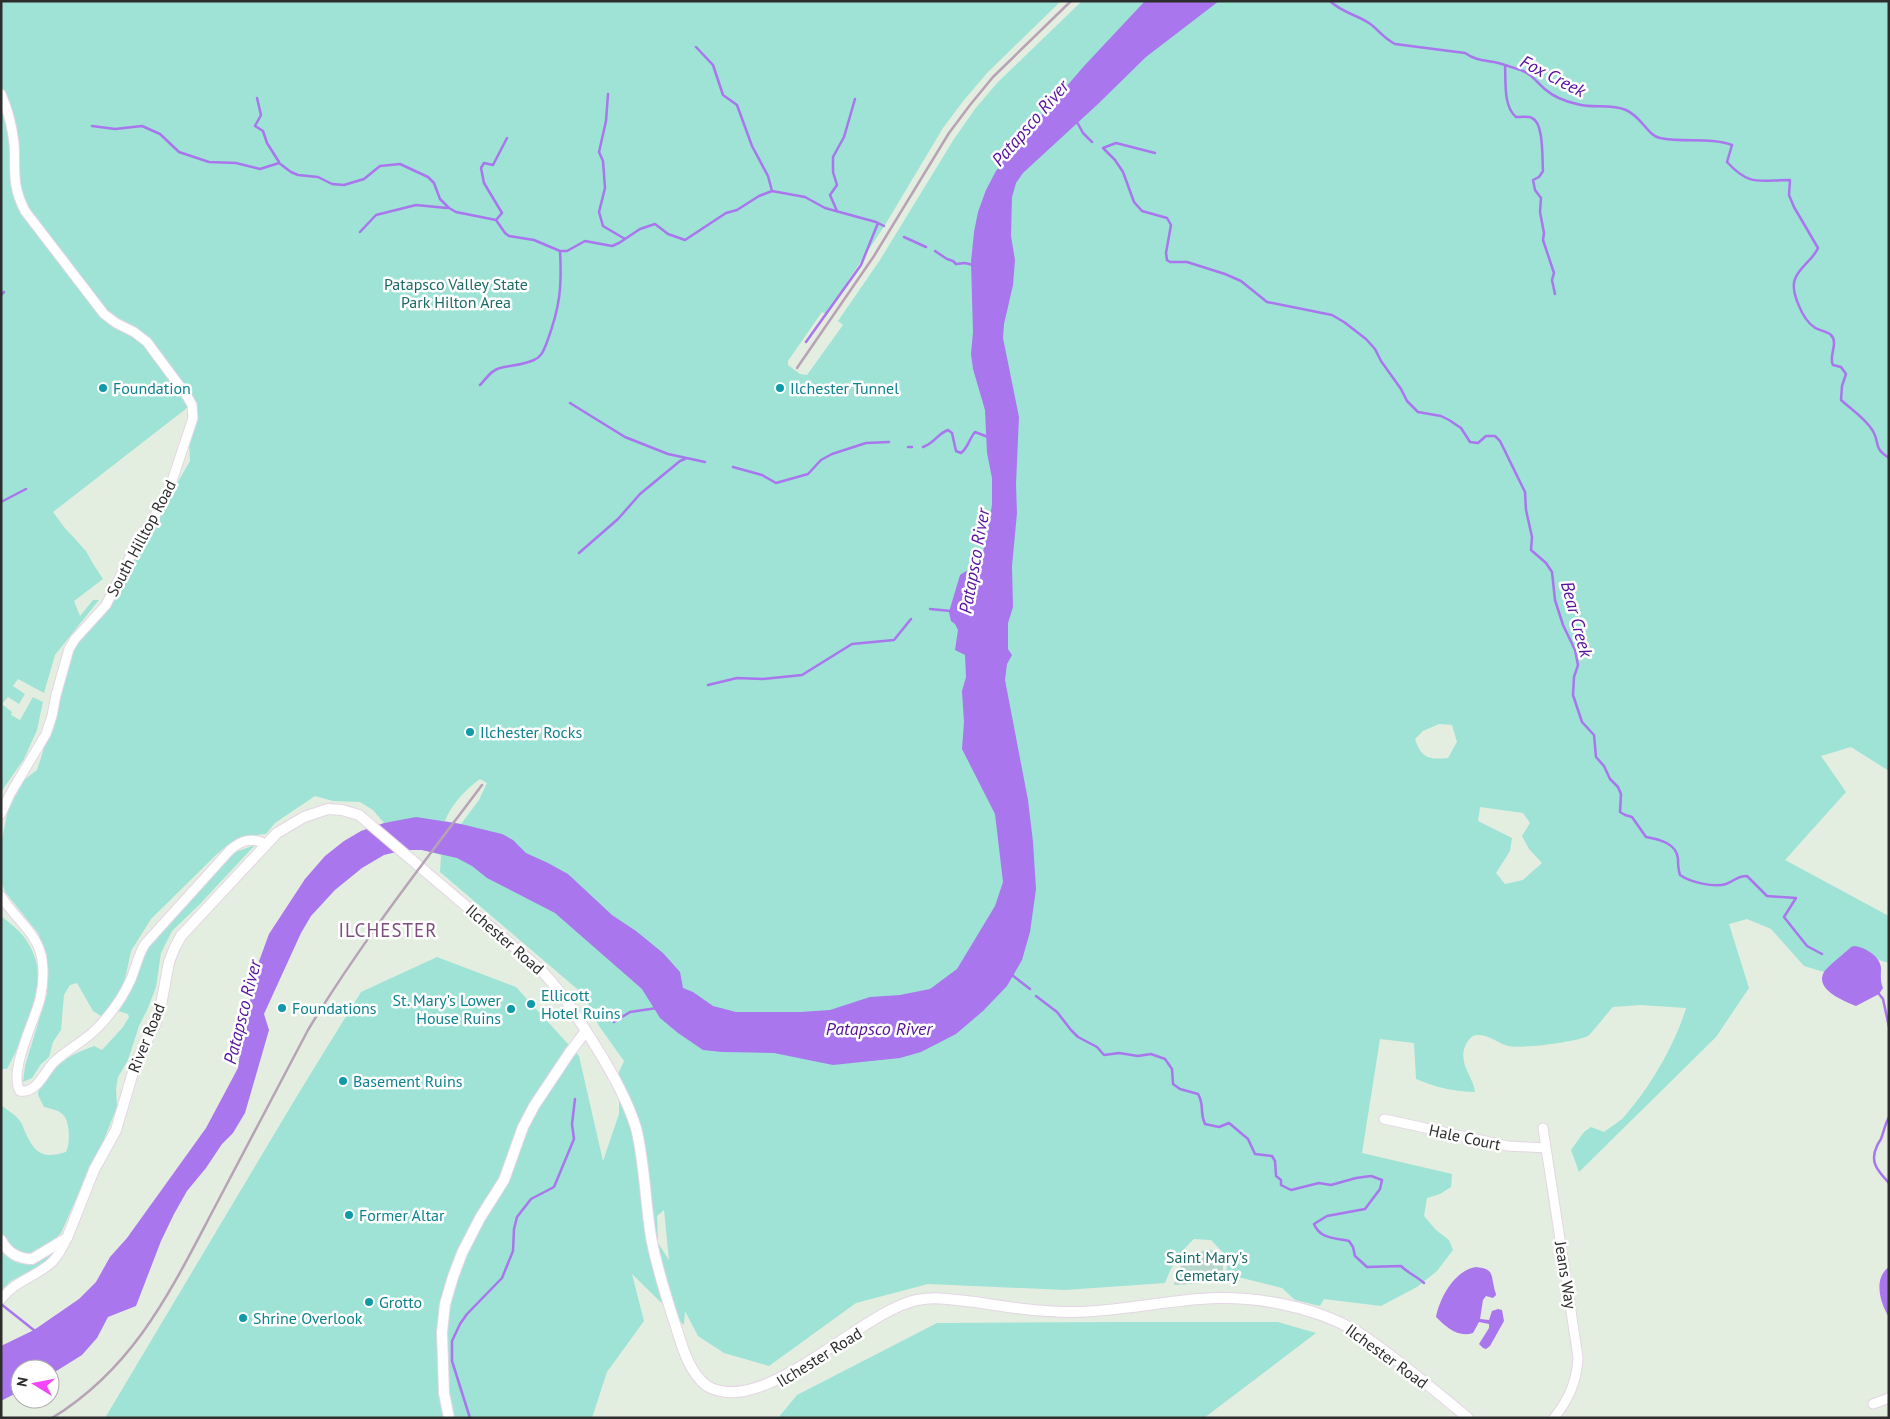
<svg xmlns="http://www.w3.org/2000/svg" width="1890" height="1419" viewBox="0 0 1890 1419" font-family="'PT Sans',sans-serif">
  <style>
    .green { fill: #9ee3d6; fill-rule: evenodd }
    .cemetery { fill: #b7d7cd }
    .water { fill: #a976ed }
    .lines { fill: none; stroke-linecap: round; stroke-linejoin: round }
    .stream { stroke: #a976ed; stroke-width: 2.5 }
    .minor-casing { stroke: #e4d5e5; stroke-width: 11 }
    .tertiary-casing { stroke: #e4d5e5; stroke-width: 12 }
    .minor { stroke: #fff; stroke-width: 9 }
    .tertiary { stroke: #fff; stroke-width: 10 }
    .rail { stroke: #b7a2b6; stroke-width: 2.5 }
    .culture-dot { fill: #0f9aa8; stroke: #fff; stroke-width: 2 }
    .labels { text-anchor: middle; dominant-baseline: central; stroke-width: 5; stroke-linejoin: round; paint-order: stroke }
    .park-label { font-size: 16px; fill: #1d6a67; stroke: #fff }
    .culture-label { font-size: 16px; fill: #0d838f; stroke: #fff; text-anchor: start }
    .street-label { font-size: 16px; fill: #2d2d2d; stroke: #fff }
    .water-label { font-size: 18px; font-style: italic; fill: #58119d; stroke: #fff }
    .quarter-label { font-size: 19px; letter-spacing: 1px; fill: #7d4d7d; stroke: #fff }
  </style>
  <rect width="100%" height="100%" fill="#e4eee0"/>
  <path class="green" d="M 1,1 L 1061,1 L 988,72 L 964,100 L 943,128 L 885,225 L 826,314 L 822,312 L 788,361 L 788,365 L 800,374 L 807,375 L 843,325 L 838,321 L 880,260 L 954,139 L 975,109 L 998,82 L 1082,1 L 1889,1 L 1889,771 L 1851,747 L 1821,756 L 1846,792 L 1785,860 L 1887,915 L 1889,919 L 1889,963 L 1879,960 L 1870,952 L 1851,947 L 1824,972 L 1804,966 L 1771,929 L 1747,919 L 1729,924 L 1749,988 L 1716,1037 L 1579,1172 L 1571,1150 L 1584,1132 L 1591,1127 L 1604,1132 C 1610,1127 1618,1123 1623,1118 C 1649,1089 1675,1045 1686,1008 L 1640,1005 L 1613,1007 C 1608,1012 1591,1034 1588,1036 C 1577,1042 1521,1049 1508,1046 C 1498,1043 1488,1034 1476,1035 C 1470,1036 1466,1043 1464,1049 C 1460,1066 1473,1076 1475,1092 C 1455,1092 1435,1087 1416,1079 L 1414,1043 L 1380,1039 L 1362,1153 L 1452,1174 L 1451,1187 L 1440,1194 L 1427,1198 L 1424,1216 L 1436,1230 L 1449,1240 L 1453,1250 L 1437,1271 L 1417,1287 L 1381,1306 L 1324,1299 L 1320,1306 L 1295,1300 L 1282,1288 L 1226,1274 L 1228,1258 L 1211,1240 L 1194,1239 C 1180,1252 1172,1264 1165,1283 L 1065,1290 L 928,1284 L 856,1303 L 769,1366 L 724,1353 L 698,1336 L 685,1311 L 684,1325 L 632,1274 L 644,1321 L 607,1372 L 592,1418 L 105,1418 L 297,1096 L 361,992 L 437,957 L 516,987 L 579,1056 L 603,1161 L 619,1114 L 619,1072 L 624,1061 L 599,1026 L 583,994 L 440,872 L 441,855 L 422,850 L 405,850 L 399,821 L 384,823 L 373,810 L 360,802 L 333,801 L 315,796 L 275,823 L 266,834 L 245,836 L 230,843 L 216,855 L 151,919 L 131,951 L 124,984 L 104,1018 L 93,1011 L 77,983 L 70,985 L 64,995 L 61,1030 L 53,1042 L 49,1057 L 41,1064 L 32,1078 L 23,1082 L 25,1066 L 47,994 L 47,955 L 38,933 L 5,892 L 1,879 L 1,844 L 8,810 L 24,780 L 37,770 L 54,717 L 72,651 L 163,508 L 190,461 L 187,408 L 53,512 L 64,527 L 86,551 L 92,562 L 103,579 L 74,601 L 80,616 L 93,600 L 99,600 L 55,655 L 44,693 L 18,679 L 13,686 L 25,694 L 19,704 L 8,697 L 2,704 L 12,712 L 11,715 L 20,720 L 33,697 L 43,702 L 37,730 L 24,759 L 1,792 ZM 1439,724 L 1452,725 L 1457,742 L 1448,758 C 1429,760 1421,758 1415,739 L 1423,731 ZM 480,779 L 487,783 L 479,800 L 461,824 L 445,821 C 451,805 466,789 480,779 ZM 1480,807 L 1523,813 L 1530,823 L 1522,836 L 1529,849 L 1542,863 L 1523,880 L 1505,884 L 1496,873 L 1510,851 L 1512,838 L 1478,821 ZM 664,1210 L 669,1260 L 658,1243 L 657,1216 Z
    M 255,845 L 200,904 L 172,931 L 161,953 L 156,987 L 148,1008 L 139,1026 L 128,1060 L 118,1077 L 116,1089 L 117,1107 L 103,1142 L 87,1174 L 61,1233 L 50,1244 L 36,1252 L 26,1254 L 19,1252 L 11,1247 L 1,1234 L 1,1105 C 7,1110 16,1115 20,1121 C 23,1125 24,1131 27,1136 C 37,1156 45,1158 66,1152 C 70,1144 70,1126 65,1117 C 61,1110 51,1109 44,1107 L 38,1095 L 38,1092 C 57,1064 62,1058 94,1046 L 102,1050 L 123,1027 L 129,1017 L 128,1014 L 118,1011 L 119,1008 L 133,984 L 145,948 L 233,853 Z
    M 1,916 C 11,924 22,932 28,943 C 33,950 38,965 38,973 C 39,999 20,1046 7,1069 L 1,1069 Z
    M 1,1251 C 20,1271 33,1265 54,1253 L 50,1260 L 11,1281 L 1,1291 Z
    M 1126,1322 L 1278,1322 L 1316,1333 L 1204,1418 L 778,1418 L 797,1395 L 937,1323 Z"/>
  <path class="cemetery" d="M 1208,1249 L 1219,1253 L 1223,1256 L 1223,1282 L 1174,1285 L 1183,1259 Z"/>
  <path class="water" d="M 1145,1 L 1219,1 L 1146,57 L 1098,104 L 1023,173 L 1016,183 L 1012,197 L 1011,236 L 1015,260 L 1013,285 L 1004,324 L 1003,338 L 1019,417 L 1016,484 L 1017,513 L 1012,566 L 1013,607 L 1008,623 L 1008,649 L 1012,655 L 1007,664 L 1005,680 L 1028,800 L 1033,842 L 1036,889 L 1030,932 L 1022,960 L 1007,986 L 983,1011 L 956,1034 L 921,1052 L 900,1058 L 833,1065 L 774,1053 L 722,1052 L 703,1050 L 678,1033 L 660,1018 L 642,989 L 555,913 L 487,878 L 472,866 L 457,858 L 422,850 L 405,850 L 384,855 L 362,868 L 335,890 L 311,916 L 301,933 L 264,1014 L 269,1030 L 245,1113 L 233,1133 L 222,1144 L 206,1168 L 187,1191 L 174,1214 L 161,1241 L 136,1306 L 108,1317 L 97,1338 L 82,1355 L 50,1375 L 50,1369 L 20,1369 L 20,1391 L 1,1401 L 1,1346 L 34,1330 L 79,1299 L 96,1282 L 110,1257 L 127,1238 L 206,1128 L 238,1068 L 242,1039 L 258,964 L 269,934 L 305,879 L 325,856 L 344,841 L 361,831 L 384,823 L 416,817 L 461,824 L 502,834 L 513,840 L 526,853 L 548,863 L 568,874 L 612,915 L 636,931 L 663,953 L 680,972 L 683,988 L 693,992 L 713,1006 L 736,1012 L 801,1012 L 830,1010 L 870,997 L 900,995 L 930,989 L 957,969 L 995,906 L 1003,882 L 995,814 L 962,749 L 964,722 L 962,691 L 966,677 L 965,655 L 955,650 L 958,630 L 955,624 L 951,621 L 949,612 L 960,575 L 966,571 L 971,576 L 976,576 L 980,569 L 992,505 L 992,478 L 987,453 L 985,410 L 973,369 L 971,354 L 973,332 L 971,262 L 974,232 L 978,212 L 986,190 L 996,171 L 1008,154 L 1085,65 Z
    M 1855,946 C 1866,948 1880,956 1881,968 C 1881,976 1880,981 1883,988 L 1879,994 L 1856,1006 C 1845,1001 1814,990 1824,972 C 1828,966 1845,953 1851,947 Z
    M 1476,1267 C 1493,1269 1491,1273 1494,1287 C 1494,1290 1496,1292 1496,1295 L 1493,1298 L 1486,1296 L 1483,1300 L 1480,1319 L 1489,1320 L 1492,1311 L 1498,1309 L 1502,1310 L 1504,1321 L 1490,1346 L 1486,1349 L 1483,1348 L 1479,1344 L 1489,1328 L 1489,1324 L 1479,1322 L 1473,1333 C 1458,1338 1446,1327 1436,1317 C 1440,1297 1455,1270 1476,1267 Z
    M 1889,1267 L 1889,1317 C 1880,1303 1873,1278 1889,1267 Z"/>
  <g class="lines">
    <path class="stream" d="M 1330,1 C 1341,12 1357,15 1369,23 C 1379,30 1382,37 1395,44 L 1465,53 C 1475,60 1482,60 1494,62 C 1503,64 1514,68 1523,71 C 1533,75 1538,84 1546,90 C 1554,97 1568,102 1577,104 C 1593,109 1610,103 1626,110 C 1642,117 1648,136 1660,138 C 1684,143 1710,137 1732,145 L 1727,162 C 1750,187 1759,180 1790,180 L 1789,195 L 1794,207 L 1818,248 C 1813,260 1800,266 1795,279 C 1790,291 1803,320 1814,327 C 1819,331 1827,331 1831,335 C 1839,343 1828,357 1833,365 L 1841,367 L 1846,374 L 1842,386 L 1841,400 C 1852,410 1865,418 1873,431 C 1881,446 1872,446 1889,458
      M 696,47 L 713,65 L 723,95 L 737,105 L 752,146 L 768,176 L 772,191
      M 1505,65 C 1506,81 1503,106 1516,117 C 1521,117 1528,116 1532,118 C 1544,123 1542,158 1543,171 L 1539,177 L 1533,180 L 1535,190 L 1541,198 L 1540,212 L 1544,233 L 1543,240 L 1554,273 L 1552,280 L 1555,294
      M 608,94 L 606,121 L 599,152 L 603,161 L 605,188 L 599,212 L 603,226 L 625,239
      M 257,98 L 261,115 L 255,126 L 263,131 L 267,143 L 279,162
      M 1077,122 L 1083,133 L 1092,142
      M 92,126 L 115,129 L 142,126 L 160,134 L 179,152 L 209,162 L 236,163 L 260,169 L 279,163 L 291,172 L 298,175 L 318,177 L 332,184 L 344,185 L 364,179 L 380,166 L 400,164 L 428,177 L 434,183 L 440,199 L 449,208 L 456,212 L 496,220 L 505,233 L 509,236 L 534,240 L 560,251 L 567,251 L 585,241 L 612,246 L 619,243 L 640,229 L 655,224 L 668,234 L 685,240 L 726,213 L 737,210 L 759,196 L 772,191 L 805,197 L 825,208 L 876,222 L 884,226
      M 1103,148 L 1115,160 L 1123,172 L 1134,202 L 1142,211 L 1167,218 L 1171,225 L 1166,253 L 1167,260 L 1170,262 L 1187,262 L 1225,274 L 1241,281 L 1267,302 L 1332,315 L 1344,322 L 1366,339 L 1375,349 L 1381,361 L 1401,389 L 1407,401 L 1418,412 L 1441,416 L 1449,420 L 1461,428 L 1470,442 L 1478,443 L 1486,436 L 1495,436 L 1500,441 L 1525,492 L 1526,510 L 1532,537 L 1531,550 L 1546,563 L 1552,572 L 1555,600 L 1563,625 L 1575,650 L 1578,665 L 1574,677 L 1573,695 L 1582,722 L 1594,735 L 1596,757 L 1604,766 L 1610,779 L 1618,787 L 1621,794 L 1620,812 L 1625,815 L 1632,817 L 1646,837 C 1658,839 1677,843 1678,859 C 1678,865 1678,869 1680,875 C 1690,882 1714,888 1726,884 C 1735,881 1736,876 1747,876 L 1767,896 L 1796,898 L 1784,917 L 1807,946 L 1822,954
      M 1103,148 L 1116,143 L 1155,153
      M 837,211 L 830,195 L 837,185 L 833,172 L 833,157 L 844,137 L 855,99
      M 496,220 L 502,213 L 484,183 L 481,168 L 484,163 L 493,165 L 507,138
      M 360,232 L 376,215 L 416,205 L 447,208
      M 904,237 L 926,247
      M 935,251 L 947,259 L 953,261 L 956,264 L 965,263 L 973,265
      M 1,295 L 4,292
      M 806,342 L 861,265 L 878,223
      M 480,385 C 486,379 491,370 500,368 C 512,365 523,365 534,360 C 542,357 544,349 547,342 C 560,307 562,287 560,251
      M 570,403 L 625,437 L 668,454 L 705,462
      M 908,447 L 912,447
      M 923,447 C 935,443 937,434 948,430 L 952,433 L 956,451 L 961,453 C 968,448 969,439 975,432 L 988,437
      M 733,467 L 762,475 L 776,483 L 808,474 L 821,460 L 832,454 L 866,443 L 889,442
      M 1,502 L 26,489
      M 579,553 L 618,519 L 640,494 L 680,461 L 685,459
      M 930,609 L 951,611
      M 708,685 L 737,678 L 763,679 L 802,675 L 852,644 L 894,640 L 911,619
      M 1012,975 L 1030,989
      M 1879,994 L 1883,999 L 1889,1027
      M 1036,996 L 1057,1012 L 1071,1030 L 1078,1037 L 1097,1047 L 1104,1055 L 1119,1053 L 1138,1056 L 1151,1054 L 1165,1059 L 1172,1069 L 1173,1084 L 1180,1089 L 1198,1094 C 1205,1106 1199,1111 1205,1124 L 1219,1127 L 1229,1123 L 1248,1139 L 1255,1154 L 1272,1156 L 1275,1161 L 1276,1176 L 1281,1180 L 1281,1185 L 1291,1190 L 1319,1183 L 1331,1185 L 1356,1178 L 1371,1176 L 1382,1180 L 1380,1189 L 1365,1209 L 1327,1216 L 1314,1224 C 1320,1239 1335,1238 1349,1241 L 1353,1247 L 1355,1256 L 1367,1267 L 1401,1266 C 1408,1273 1416,1276 1424,1283
      M 614,1022 L 630,1012 L 657,1008
      M 1889,1117 C 1885,1124 1884,1131 1881,1139 C 1880,1141 1878,1143 1877,1146 C 1869,1162 1878,1171 1889,1183
      M 1,1304 L 35,1331
      M 470,1418 L 452,1361 L 452,1341 L 460,1324 L 467,1314 L 502,1278 L 513,1251 L 514,1229 L 517,1217 L 531,1199 L 554,1187 L 574,1139 L 572,1124 L 575,1099"/>
    <g class="minor-casing">
      <path id="minor" d="M 1,94 C 8,110 12,126 14,143 C 16,171 11,184 25,211 L 104,314 L 116,323 L 134,332 L 147,342 L 187,396 L 192,405 L 193,418 L 170,487 L 156,514 L 137,543 L 106,605 L 75,639 L 69,649 L 56,695 L 52,716 L 46,734 L 10,794 L 1,814
        M 1,896 C 14,918 39,934 42,960 C 44,973 43,986 40,999 C 35,1020 8,1072 20,1091 C 36,1094 44,1073 53,1063 C 68,1048 88,1040 101,1024 C 113,1011 124,995 131,979 C 136,967 138,955 145,944 L 230,850 C 242,840 251,837 266,844
        M 1384,1119 L 1508,1146 L 1546,1148
        M 1543,1128 L 1578,1357 C 1577,1381 1569,1399 1554,1418
        M 1,1299 C 16,1280 36,1277 52,1262 C 59,1255 63,1247 67,1238
        M 1873,1404 L 1889,1398"/>
    </g>
    <g class="tertiary-casing">
      <path id="tertiary" d="M 1,1240 C 8,1253 18,1259 32,1259 L 67,1238 L 94,1170 L 116,1130 L 136,1062 L 155,1025 L 161,1005 L 169,962 L 175,947 L 181,936 L 277,833 L 304,817 L 328,809 L 342,810 L 359,815 L 540,969 C 562,992 576,1015 593,1042 C 610,1069 627,1098 636,1128 C 645,1164 645,1201 651,1237 C 657,1269 667,1300 677,1330 C 683,1350 690,1373 707,1386 C 763,1419 861,1311 917,1300 C 936,1296 956,1300 975,1302 C 1007,1307 1039,1312 1071,1312 C 1114,1312 1157,1302 1200,1299 C 1251,1295 1311,1305 1356,1331 C 1374,1342 1391,1356 1408,1369 C 1428,1385 1448,1401 1468,1418
        M 449,1418 L 444,1393 L 442,1332 L 445,1304 L 453,1277 L 462,1253 L 480,1218 L 504,1180 L 523,1127 L 534,1106 L 570,1052 L 586,1031"/>
    </g>
    <use href="#minor" class="minor"/>
    <use href="#tertiary" class="tertiary"/>
    <path class="rail" d="M 797,368 L 874,256 L 949,133 L 970,105 L 993,77 L 1071,1
      M 52,1418 C 137,1366 173,1286 218,1201 C 248,1144 278,1087 308,1030 C 360,944 422,865 482,785"/>
  </g>
  <g class="culture-dot">
    <circle cx="103" cy="388" r="5"/>
    <circle cx="780" cy="388" r="5"/>
    <circle cx="470" cy="732" r="5"/>
    <circle cx="531" cy="1004" r="5"/>
    <circle cx="282" cy="1008" r="5"/>
    <circle cx="511" cy="1009" r="5"/>
    <circle cx="343" cy="1081" r="5"/>
    <circle cx="349" cy="1215" r="5"/>
    <circle cx="369" cy="1302" r="5"/>
    <circle cx="243" cy="1318" r="5"/>
  </g>
  <g class="labels">
    <g class="park-label">
      <text x="456" y="284">Patapsco Valley State<tspan x="456" dy="18">Park Hilton Area</tspan></text>
      <text x="1207" y="1257">Saint Mary's<tspan x="1207" dy="18">Cemetary</tspan></text>
    </g>
    <g class="culture-label">
      <text x="113" y="388">Foundation</text>
      <text x="790" y="388">Ilchester Tunnel</text>
      <text x="480" y="732">Ilchester Rocks</text>
      <text x="541" y="995">Ellicott<tspan x="541" dy="18">Hotel Ruins</tspan></text>
      <text x="501" y="1000" text-anchor="end">St. Mary's Lower<tspan x="501" dy="18">House Ruins</tspan></text>
      <text x="292" y="1008">Foundations</text>
      <text x="353" y="1081">Basement Ruins</text>
      <text x="359" y="1215">Former Altar</text>
      <text x="379" y="1302">Grotto</text>
      <text x="253" y="1318">Shrine Overlook</text>
    </g>
    <g class="street-label">
      <text transform="translate(141 538) rotate(-62)">South Hilltop Road</text>
      <text transform="translate(505 939) rotate(41)">Ilchester Road</text>
      <text transform="translate(146 1038) rotate(-68)">River Road</text>
      <text transform="translate(1465 1137) rotate(12)">Hale Court</text>
      <text transform="translate(1566 1275) rotate(81)">Jeans Way</text>
      <text transform="translate(1387 1356) rotate(36)">Ilchester Road</text>
      <text transform="translate(819 1357) rotate(-32)">Ilchester Road</text>
    </g>
    <g class="water-label">
      <text transform="translate(1553 76) rotate(27)">Fox Creek</text>
      <text transform="translate(1030 123) rotate(-49)">Patapsco River</text>
      <text transform="translate(974 561) rotate(-80)">Patapsco River</text>
      <text transform="translate(1577 619) rotate(75)">Bear Creek</text>
      <text transform="translate(242 1012) rotate(-76)">Patapsco River</text>
      <text x="879" y="1028">Patapsco River</text>
    </g>
    <g class="quarter-label">
      <text x="388" y="930">ILCHESTER</text>
    </g>
  </g>
  <rect width="1890" height="1419" fill="none" stroke="#2d2d2d" stroke-width="5"/>
  <g transform="translate(35 1384) rotate(280)"><circle r="24" fill="#ffffff" stroke="#ababab"/>
  <path d="M0-4L9 19L0 12L-9 19Z" fill="#f245f6"/>
  <text y="-8" font-size="14" font-weight="bold" text-anchor="middle" fill="#2d2d2d">N</text>
  </g>
</svg>
